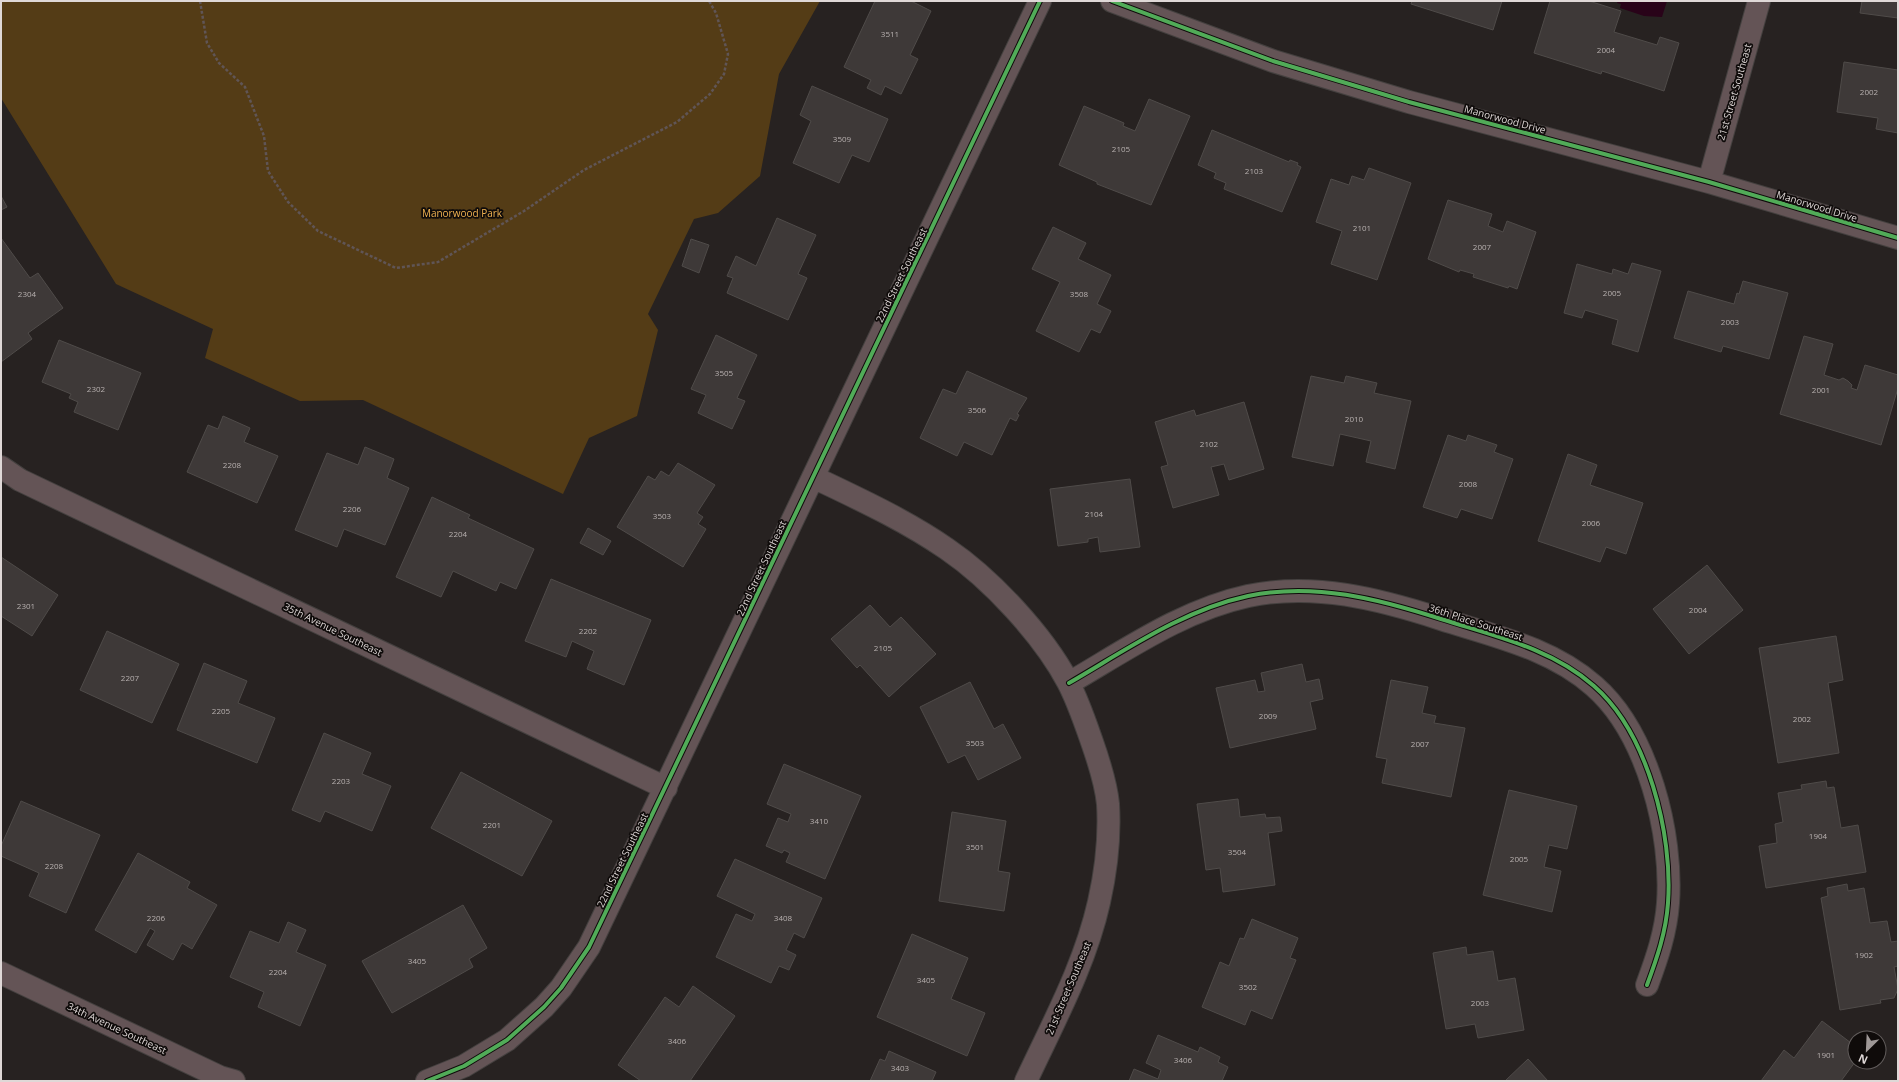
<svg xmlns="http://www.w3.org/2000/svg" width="1899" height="1082" viewBox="0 0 1899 1082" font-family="'Open Sans',sans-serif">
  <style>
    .green { fill: #543c16 }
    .water { fill: #290319 }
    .building { fill: #3e3938; stroke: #4f4b49 }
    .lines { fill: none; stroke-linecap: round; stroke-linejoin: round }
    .minor-casing { stroke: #44403f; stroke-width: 24 }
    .path { stroke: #605556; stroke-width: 2.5; stroke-dasharray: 3 2; stroke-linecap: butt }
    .minor { stroke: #645456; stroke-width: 22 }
    .cycleway-casing { stroke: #0f0b0a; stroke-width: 6 }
    .cycleway { stroke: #51ab58; stroke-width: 4 }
    .labels { text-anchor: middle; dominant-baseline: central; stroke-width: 3.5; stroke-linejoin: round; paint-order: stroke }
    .number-label { font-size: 8px; fill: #b7b0af }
    .street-label { font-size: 10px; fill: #dfd8d7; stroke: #0f0b0a }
    .park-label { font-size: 10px; fill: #f0b251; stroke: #0f0b0a }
  </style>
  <rect width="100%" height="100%" fill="#272221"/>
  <path class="green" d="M 1,1 L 820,1 L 779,74 L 760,176 L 718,213 L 694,219 L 648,314 L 658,330 L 637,416 L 589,438 L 563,494 L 363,400 L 300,401 L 205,358 L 213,329 L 116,284 L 1,98 Z"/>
  <path class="water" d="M 1618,1 L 1667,1 L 1662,17 L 1644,16 L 1620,8 L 1621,4 L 1617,3 Z"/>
  <path class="building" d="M 875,1 L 911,1 L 931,11 L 910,55 L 918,59 L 901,94 L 885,86 L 881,95 L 867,88 L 871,80 L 844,67 Z
    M 1412,1 L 1502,1 L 1493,30 L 1411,4 Z
    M 1550,1 L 1589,1 L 1621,11 L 1614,32 L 1657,45 L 1660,37 L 1679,43 L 1664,91 L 1602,71 L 1601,74 L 1534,53 Z
    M 1862,1 L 1898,1 L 1898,18 L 1860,13 Z
    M 1844,62 L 1898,70 L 1898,133 L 1876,129 L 1878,118 L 1837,112 Z
    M 812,86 L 888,119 L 869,162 L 852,155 L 839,183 L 793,163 L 811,121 L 800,115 Z
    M 1149,99 L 1190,116 L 1151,205 L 1097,184 L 1097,182 L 1059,165 L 1084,106 L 1124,123 L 1123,126 L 1135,131 Z
    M 1212,130 L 1289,162 L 1290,160 L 1298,163 L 1297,165 L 1301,167 L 1282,212 L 1224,189 L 1226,183 L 1214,178 L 1216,173 L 1198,165 Z
    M 1369,168 L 1411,183 L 1377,280 L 1331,264 L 1342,231 L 1316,222 L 1331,179 L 1349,185 L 1352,176 L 1364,180 Z
    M 1,196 L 7,207 L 1,210 Z
    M 1448,200 L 1492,214 L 1488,226 L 1503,232 L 1507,221 L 1536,232 L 1517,289 L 1509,286 L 1508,288 L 1473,277 L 1474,274 L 1460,270 L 1459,272 L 1428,259 Z
    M 777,218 L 816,235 L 798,274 L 807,278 L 788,320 L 727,293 L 733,278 L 727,276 L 736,256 L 756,266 Z
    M 1053,227 L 1086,243 L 1078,259 L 1111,275 L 1097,304 L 1111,311 L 1100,333 L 1091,329 L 1079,352 L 1036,331 L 1060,282 L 1032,269 Z
    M 1,238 L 30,278 L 38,273 L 63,308 L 28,333 L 32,339 L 1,362 Z
    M 691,239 L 709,245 L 699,273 L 682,266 Z
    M 1632,263 L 1661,271 L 1638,352 L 1612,344 L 1618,320 L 1585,310 L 1582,318 L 1564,313 L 1577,264 L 1612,274 L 1613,269 L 1628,274 Z
    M 1743,281 L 1788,293 L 1769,359 L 1723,346 L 1721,352 L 1674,338 L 1688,291 L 1734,304 L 1737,293 L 1739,294 Z
    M 716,335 L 757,355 L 737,398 L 745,401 L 732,429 L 698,413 L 706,395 L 691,389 Z
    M 1804,336 L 1833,344 L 1824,375 L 1839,380 L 1843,378 L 1848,381 L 1852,385 L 1851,388 L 1857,390 L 1865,365 L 1898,375 L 1898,388 L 1881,445 L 1780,414 Z
    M 59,340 L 141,373 L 118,430 L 74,412 L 78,402 L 69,398 L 71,394 L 42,382 Z
    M 967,371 L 1027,398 L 1017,414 L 1019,415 L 1016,421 L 1010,418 L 992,455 L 964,442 L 957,456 L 920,438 L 943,389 L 956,394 Z
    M 1311,376 L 1344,383 L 1346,376 L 1377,383 L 1374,393 L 1411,401 L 1395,469 L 1366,462 L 1371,441 L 1340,434 L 1333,466 L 1292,457 Z
    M 1244,402 L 1264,469 L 1229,480 L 1224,464 L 1211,467 L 1219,495 L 1173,508 L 1161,467 L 1168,465 L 1155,422 L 1194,410 L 1196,416 Z
    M 223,416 L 250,428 L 244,442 L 278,456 L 257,503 L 187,472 L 208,425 L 218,429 Z
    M 1448,435 L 1466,441 L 1468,435 L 1497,445 L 1494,452 L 1513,459 L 1492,519 L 1461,509 L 1457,518 L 1423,507 Z
    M 365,447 L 394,459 L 387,478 L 409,488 L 385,545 L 344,529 L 337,547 L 295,530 L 327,453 L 358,465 Z
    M 1568,454 L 1597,465 L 1590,485 L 1643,503 L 1626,554 L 1606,547 L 1600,562 L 1538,541 Z
    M 678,463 L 715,485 L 697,513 L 703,517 L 698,524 L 706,529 L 683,567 L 617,527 L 648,476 L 655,480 L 661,471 L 669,476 Z
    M 1130,479 L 1140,547 L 1100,552 L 1098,537 L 1088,539 L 1088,542 L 1058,546 L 1050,489 Z
    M 432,497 L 470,515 L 468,518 L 534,549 L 516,589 L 500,582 L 496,591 L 453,571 L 441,597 L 396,577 Z
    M 588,528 L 611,541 L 603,555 L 580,543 Z
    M 1,557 L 58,595 L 32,636 L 1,616 Z
    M 1707,565 L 1743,610 L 1689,654 L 1653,609 Z
    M 551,579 L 651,620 L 624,685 L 587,669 L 594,651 L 572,641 L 566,657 L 525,641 Z
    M 870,605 L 890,627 L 901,617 L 936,654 L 889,697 L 860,665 L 857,668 L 831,639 Z
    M 107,631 L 179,664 L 152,723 L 80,690 Z
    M 1836,636 L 1843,680 L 1828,683 L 1839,753 L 1778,763 L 1759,648 Z
    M 204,663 L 247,681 L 238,703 L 275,718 L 257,763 L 177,730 Z
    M 1302,664 L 1306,682 L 1319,679 L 1323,699 L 1310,702 L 1316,729 L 1230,748 L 1216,688 L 1255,680 L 1258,692 L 1265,691 L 1261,673 Z
    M 1391,680 L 1428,687 L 1422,713 L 1436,716 L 1434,723 L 1465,728 L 1451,797 L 1382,783 L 1387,759 L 1376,757 Z
    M 970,682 L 994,729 L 1003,724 L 1021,758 L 978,780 L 965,755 L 948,763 L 920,707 Z
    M 324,733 L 371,753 L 362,774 L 391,786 L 372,831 L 325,811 L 320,822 L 292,810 Z
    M 784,764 L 861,796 L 825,879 L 786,862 L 790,853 L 784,850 L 782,853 L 766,846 L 778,818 L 788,822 L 791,814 L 767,804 Z
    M 461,772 L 552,821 L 522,876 L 431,828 Z
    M 1826,781 L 1827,788 L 1834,787 L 1841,828 L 1858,825 L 1866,872 L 1766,888 L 1759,846 L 1777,843 L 1775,824 L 1783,822 L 1778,793 L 1802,789 L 1801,785 Z
    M 1509,790 L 1577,806 L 1567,849 L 1549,845 L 1544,867 L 1561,871 L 1552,912 L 1483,895 Z
    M 1238,799 L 1240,817 L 1265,814 L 1266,818 L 1280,817 L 1282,831 L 1268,833 L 1275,885 L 1223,892 L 1220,868 L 1206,870 L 1197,804 Z
    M 21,801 L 100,835 L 66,913 L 29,896 L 39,873 L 1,856 L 1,846 Z
    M 952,812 L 1006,821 L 998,871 L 1010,873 L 1004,911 L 939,901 Z
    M 138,853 L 190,882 L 187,888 L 217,905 L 192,949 L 182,943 L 173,960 L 147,945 L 155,931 L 150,928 L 136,953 L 95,930 Z
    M 735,859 L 822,898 L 804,938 L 794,933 L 786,950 L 796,955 L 789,970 L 779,966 L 771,983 L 716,957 L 736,914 L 752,921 L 755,914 L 717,896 Z
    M 1847,884 L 1848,891 L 1864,888 L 1870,923 L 1887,921 L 1891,942 L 1898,941 L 1898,966 L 1894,967 L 1898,989 L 1894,998 L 1880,1000 L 1881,1003 L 1840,1010 L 1821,898 L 1828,896 L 1827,888 Z
    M 463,905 L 487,948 L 469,959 L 473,967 L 392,1013 L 362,961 Z
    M 1252,919 L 1298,938 L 1290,958 L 1296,960 L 1272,1019 L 1251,1010 L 1245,1025 L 1202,1007 L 1220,962 L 1229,966 L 1240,938 L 1244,939 Z
    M 288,922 L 306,930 L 296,952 L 326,965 L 300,1026 L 258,1007 L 264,992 L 230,977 L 250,931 L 279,943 Z
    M 912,934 L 968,958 L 951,999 L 985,1013 L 967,1056 L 877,1017 Z
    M 1466,947 L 1467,955 L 1493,951 L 1498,981 L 1515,978 L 1524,1030 L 1478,1038 L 1475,1024 L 1446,1029 L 1433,953 Z
    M 693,986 L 735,1016 L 690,1081 L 641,1081 L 618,1065 L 665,997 L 679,1007 Z
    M 1822,1021 L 1855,1046 L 1855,1062 L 1841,1081 L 1761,1081 L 1784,1050 L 1794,1058 Z
    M 1158,1035 L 1198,1052 L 1200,1047 L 1220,1057 L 1218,1062 L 1228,1067 L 1222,1081 L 1129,1081 L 1134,1069 L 1158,1079 L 1161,1070 L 1146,1063 Z
    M 889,1051 L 936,1072 L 932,1081 L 870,1081 L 880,1059 L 885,1061 Z
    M 1528,1059 L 1548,1081 L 1505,1081 Z"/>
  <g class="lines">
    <g class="minor-casing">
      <path id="minor" d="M 1112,1 L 1273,61 L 1409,102 L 1709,182 L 1898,238
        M 1709,182 L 1759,1
        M 1,467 L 20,480 L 666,788
        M 813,477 C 859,499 905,520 947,549 C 991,579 1043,635 1068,682 C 1078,701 1085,722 1092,742 C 1099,762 1106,783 1108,804 C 1110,837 1106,871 1099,902 C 1085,965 1053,1023 1026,1081
        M 1069,683 C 1126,650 1183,610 1248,596 C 1314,582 1379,599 1441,619 C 1494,636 1551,648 1594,686 C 1648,733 1673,835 1668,903 C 1666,932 1657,958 1647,985
        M 1,973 L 220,1077 L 234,1081
        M 427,1081 L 464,1066 L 507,1040 L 544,1007 L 561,988 L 589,947 L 1040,1"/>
    </g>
    <path class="path" d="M 200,1 L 207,43 L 219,63 L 245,87 L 264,136 L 268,171 L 288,202 L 318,231 L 396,268 L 438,262 L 524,211 L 584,170 L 677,122 L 710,94 L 724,74 L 728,54 L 716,13 L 709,1"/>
    <use href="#minor" class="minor"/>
    <g class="cycleway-casing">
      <path id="cycleway" d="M 1112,1 L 1273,61 L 1409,102 L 1709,182 L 1898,238
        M 1069,683 C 1126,650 1183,610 1248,596 C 1314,582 1379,599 1441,619 C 1494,636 1551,648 1594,686 C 1648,733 1673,835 1668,903 C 1666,932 1657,958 1647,985
        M 427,1081 L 464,1066 L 507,1040 L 544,1007 L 561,988 L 589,947 L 1040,1"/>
    </g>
    <use href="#cycleway" class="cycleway"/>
  </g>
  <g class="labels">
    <g class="number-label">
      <text x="890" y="33">3511</text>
      <text x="1606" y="49">2004</text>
      <text x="1869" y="91">2002</text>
      <text x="842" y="138">3509</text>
      <text x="1121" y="148">2105</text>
      <text x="1254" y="170">2103</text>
      <text x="1362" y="227">2101</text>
      <text x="1482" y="246">2007</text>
      <text x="1612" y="292">2005</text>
      <text x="27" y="293">2304</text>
      <text x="1079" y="293">3508</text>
      <text x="1730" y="321">2003</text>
      <text x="724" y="372">3505</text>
      <text x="96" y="388">2302</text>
      <text x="1821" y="389">2001</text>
      <text x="977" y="409">3506</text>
      <text x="1354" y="418">2010</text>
      <text x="1209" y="443">2102</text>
      <text x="232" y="464">2208</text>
      <text x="1468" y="483">2008</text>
      <text x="352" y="508">2206</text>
      <text x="1094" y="513">2104</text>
      <text x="662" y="515">3503</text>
      <text x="1591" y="522">2006</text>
      <text x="458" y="533">2204</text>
      <text x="26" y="605">2301</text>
      <text x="1698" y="609">2004</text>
      <text x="588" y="630">2202</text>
      <text x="883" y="647">2105</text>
      <text x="130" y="677">2207</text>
      <text x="221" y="710">2205</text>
      <text x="1268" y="715">2009</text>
      <text x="1802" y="718">2002</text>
      <text x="975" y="742">3503</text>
      <text x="1420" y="743">2007</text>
      <text x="341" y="780">2203</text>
      <text x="819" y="820">3410</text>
      <text x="492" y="824">2201</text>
      <text x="1818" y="835">1904</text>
      <text x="975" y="846">3501</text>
      <text x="1237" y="851">3504</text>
      <text x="1519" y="858">2005</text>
      <text x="54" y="865">2208</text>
      <text x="156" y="917">2206</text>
      <text x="783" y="917">3408</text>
      <text x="1864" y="954">1902</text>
      <text x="417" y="960">3405</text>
      <text x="278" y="971">2204</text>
      <text x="926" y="979">3405</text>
      <text x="1248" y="986">3502</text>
      <text x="1480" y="1002">2003</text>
      <text x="677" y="1040">3406</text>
      <text x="1826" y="1054">1901</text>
      <text x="1183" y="1059">3406</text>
      <text x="900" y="1067">3403</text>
    </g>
    <g class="street-label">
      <text transform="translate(1734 92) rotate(-74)">21st Street Southeast</text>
      <text transform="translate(1505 119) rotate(15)">Manorwood Drive</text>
      <text transform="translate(1817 206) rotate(17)">Manorwood Drive</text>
      <text transform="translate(901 275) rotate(-64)">22nd Street Southeast</text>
      <text transform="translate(761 568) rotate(-65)">22nd Street Southeast</text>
      <text transform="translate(1476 622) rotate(18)">36th Place Southeast</text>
      <text transform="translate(333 629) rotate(26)">35th Avenue Southeast</text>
      <text transform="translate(622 860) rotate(-64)">22nd Street Southeast</text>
      <text transform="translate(1068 988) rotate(-67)">21st Street Southeast</text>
      <text transform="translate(117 1028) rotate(25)">34th Avenue Southeast</text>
    </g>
    <g class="park-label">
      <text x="462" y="213">Manorwood Park</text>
    </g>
  </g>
  <rect width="1899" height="1082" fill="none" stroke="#dfd8d7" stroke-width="4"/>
  <g transform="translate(1867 1050) rotate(204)"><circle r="19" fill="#0f0b0a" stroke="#625d5c"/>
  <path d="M0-3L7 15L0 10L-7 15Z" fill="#9f9897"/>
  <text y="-6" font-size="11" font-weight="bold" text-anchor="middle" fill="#dfd8d7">N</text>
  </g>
</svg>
